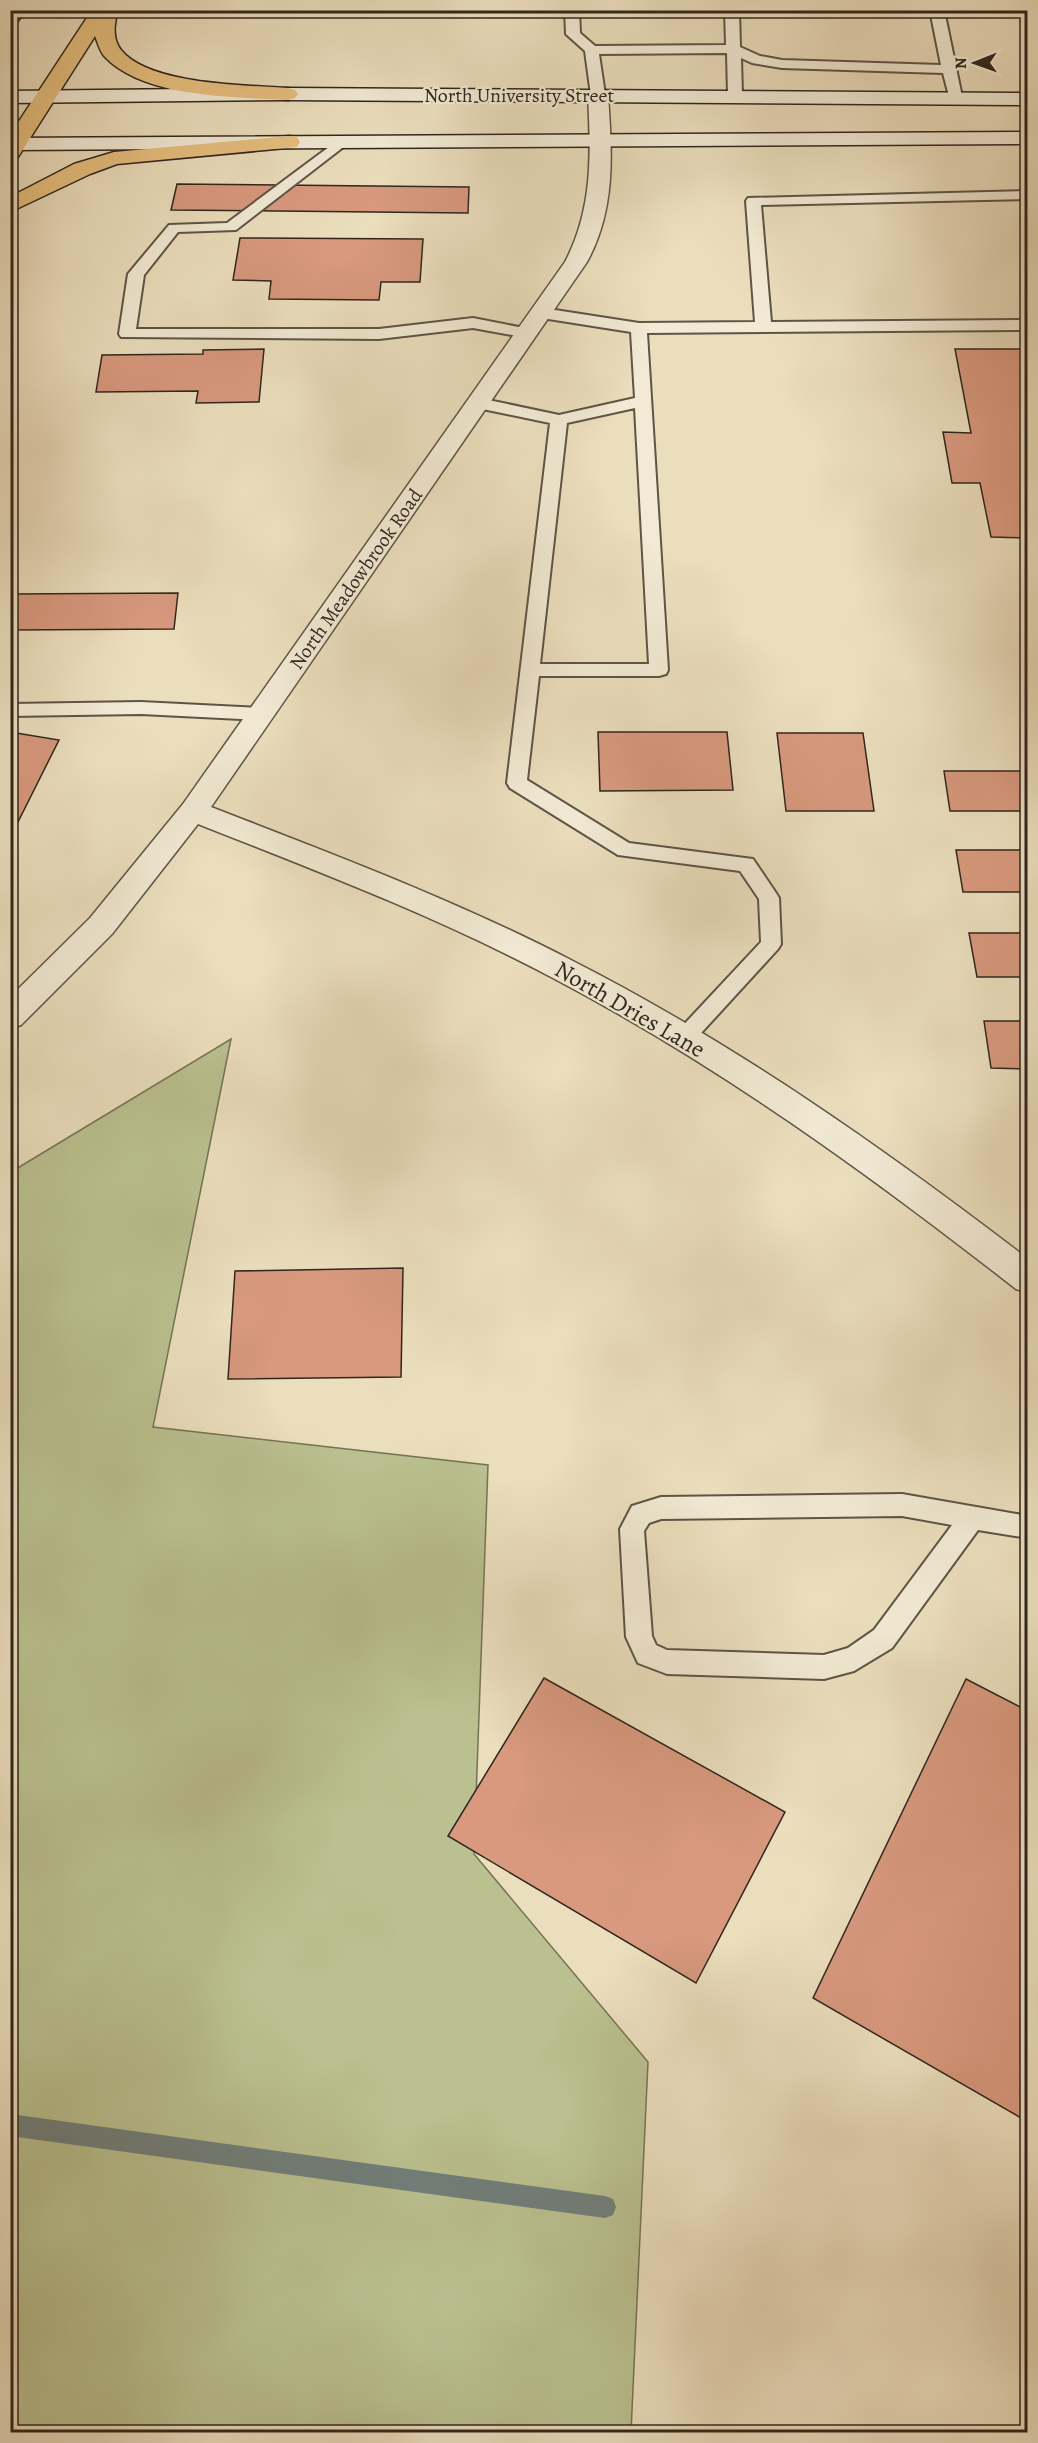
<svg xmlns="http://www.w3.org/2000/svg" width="1038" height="2443" viewBox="0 0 1038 2443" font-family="Alegreya,serif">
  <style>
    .green { fill: #bac08f; stroke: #757357; stroke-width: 1.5 }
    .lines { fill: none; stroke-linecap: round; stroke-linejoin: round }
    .stream { fill: #707f7b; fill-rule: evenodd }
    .building { fill: #d8997e; stroke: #30261f; stroke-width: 1.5 }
    .service-casing { stroke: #5f5446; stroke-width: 4 }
    .tertiary-casing { stroke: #5f5446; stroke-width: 3 }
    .secondary-casing { stroke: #30261f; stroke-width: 3 }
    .trunk-casing { stroke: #30261f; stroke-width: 3 }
    .service { fill: #f2ead4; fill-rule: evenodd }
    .tertiary { fill: #f2ead4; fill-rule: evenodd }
    .secondary { fill: #f2ead4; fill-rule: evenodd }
    .trunk { fill: #e6bf7e; fill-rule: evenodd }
    .labels { text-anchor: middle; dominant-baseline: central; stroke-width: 4.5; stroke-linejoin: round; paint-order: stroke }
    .far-street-label { font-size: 20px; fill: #30261f; stroke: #f2ead4 }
    .street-label { font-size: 24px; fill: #30261f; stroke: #f2ead4 }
  </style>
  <rect width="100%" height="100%" fill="#ebdebd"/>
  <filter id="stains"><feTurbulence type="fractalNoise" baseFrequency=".00333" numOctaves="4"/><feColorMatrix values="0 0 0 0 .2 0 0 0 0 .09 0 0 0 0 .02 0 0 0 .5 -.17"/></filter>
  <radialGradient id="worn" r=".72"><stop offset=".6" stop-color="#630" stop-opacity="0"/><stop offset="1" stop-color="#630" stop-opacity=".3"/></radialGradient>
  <path class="green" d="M 231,1039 L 153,1427 L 488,1465 L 474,1854 L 648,2062 L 631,2432 L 11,2432 L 11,1172 Z"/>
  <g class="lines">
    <path class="stream" d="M 10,2114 L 605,2196 L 613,2199 L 616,2207 L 613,2215 L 605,2218 L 10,2136 Z"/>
  </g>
  <path class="building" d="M 177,184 L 469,187 L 468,213 L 171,210 Z
    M 240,238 L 423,239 L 420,282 L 381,282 L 379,300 L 269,299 L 271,281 L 233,280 Z
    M 264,349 L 259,402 L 196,403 L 198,391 L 96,392 L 102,355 L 203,354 L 203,350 Z
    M 955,349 L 1028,349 L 1028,538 L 991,537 L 980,483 L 952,483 L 943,432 L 971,433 Z
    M 178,593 L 174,629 L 10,630 L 10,594 Z
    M 10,732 L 59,740 L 10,838 Z
    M 598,732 L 727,732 L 733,790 L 600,791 Z
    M 777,733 L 863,733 L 874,811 L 786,811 Z
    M 944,771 L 1028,771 L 1028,811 L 950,811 Z
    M 956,850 L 1028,850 L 1028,892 L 963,892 Z
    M 969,933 L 1028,933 L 1028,977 L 977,977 Z
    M 984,1021 L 1028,1021 L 1028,1069 L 991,1068 Z
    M 403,1268 L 401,1377 L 228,1379 L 235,1271 Z
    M 544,1678 L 785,1812 L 696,1983 L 448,1836 Z
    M 966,1679 L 1028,1711 L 1028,2122 L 813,1998 Z"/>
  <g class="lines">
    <g class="service-casing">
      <path id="service" d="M 565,10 L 579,10 L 580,33 L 595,46 L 726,45 L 725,10 L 739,10 L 740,47 L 760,56 L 782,60 L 941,65 L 930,10 L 944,10 L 962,97 L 960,100 L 950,100 L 943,73 L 782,68 L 752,63 L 741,58 L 742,95 L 735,99 L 728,95 L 727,53 L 599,54 L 605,95 L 598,99 L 591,95 L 585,51 L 566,34 Z
        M 341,138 L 346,139 L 348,142 L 346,145 L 236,230 L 178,232 L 144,275 L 136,329 L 379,329 L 473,318 L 534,330 L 536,333 L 534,336 L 528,338 L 473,328 L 379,339 L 121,337 L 119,334 L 128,274 L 169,225 L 227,223 Z
        M 1028,191 L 1028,199 L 761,205 L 771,322 L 1028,320 L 1028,330 L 647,333 L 668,670 L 666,674 L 659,676 L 539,676 L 527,780 L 629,843 L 753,859 L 776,893 L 779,898 L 781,944 L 778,949 L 691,1044 L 684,1046 L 677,1044 L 673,1038 L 677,1032 L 761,942 L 759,899 L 740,871 L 618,855 L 510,788 L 507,783 L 550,423 L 473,407 L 471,403 L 479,398 L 559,415 L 635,398 L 631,332 L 542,318 L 534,313 L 536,310 L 542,308 L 639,323 L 755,322 L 746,201 L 748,198 ZM 635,408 L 649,664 L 540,664 L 567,423 Z
        M 141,702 L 261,708 L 268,709 L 270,714 L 268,719 L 261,720 L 141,714 L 10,716 L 10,704 Z
        M 902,1494 L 1028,1516 L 1028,1538 L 978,1530 L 892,1648 L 854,1671 L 824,1679 L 667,1674 L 638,1663 L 626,1637 L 620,1529 L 632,1506 L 661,1497 ZM 902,1516 L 952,1525 L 874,1630 L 848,1648 L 824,1655 L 667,1650 L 656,1645 L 652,1636 L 644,1531 L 649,1523 L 661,1519 Z"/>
    </g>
    <g class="tertiary-casing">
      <path id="tertiary" d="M 598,89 L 605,91 L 608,95 C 612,154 616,209 587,262 L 211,807 C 332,854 455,900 571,960 C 734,1043 883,1148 1028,1259 L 1028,1293 L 1016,1289 C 869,1174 717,1064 551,977 C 438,917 317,871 198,824 L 112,934 L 21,1025 L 10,1029 L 10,997 L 90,918 L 183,804 L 565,262 C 593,209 591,154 588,95 L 591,91 Z"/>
    </g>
    <g class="secondary-casing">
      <path id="secondary" d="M 288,88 L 1028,93 L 1028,105 L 288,100 L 10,103 L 10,91 Z
        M 1028,132 L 1028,144 L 10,150 L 10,138 Z"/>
    </g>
    <g class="trunk-casing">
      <path id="trunk" d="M 10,10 L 26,10 L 17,22 L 10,24 Z
        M 92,10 L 118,10 C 114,24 112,38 121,50 C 149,85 246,85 288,88 L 295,90 L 298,94 L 295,98 L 288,100 C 235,97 144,98 105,57 C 100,52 98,43 95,36 L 18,157 L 10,158 L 10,135 Z
        M 289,136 L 297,137 L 300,142 L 297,147 L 117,164 L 90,174 L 10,212 L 10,197 L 74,164 L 114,152 Z"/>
    </g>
    <use href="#service" class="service"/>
    <use href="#tertiary" class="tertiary"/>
    <use href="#secondary" class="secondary"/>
    <use href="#trunk" class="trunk"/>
  </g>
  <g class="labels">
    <g class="far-street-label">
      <text x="519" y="95">North University Street</text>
      <text transform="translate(356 579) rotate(-55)">North Meadowbrook Road</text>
    </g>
    <g class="street-label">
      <text transform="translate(630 1009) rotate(30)">North Dries Lane</text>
    </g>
  </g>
  <rect width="1038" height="2443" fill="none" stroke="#ebdebd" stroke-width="36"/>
  <rect x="12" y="12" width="1014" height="2419" fill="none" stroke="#30261f" stroke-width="3"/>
  <rect x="18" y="18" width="1002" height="2407" fill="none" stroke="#30261f" stroke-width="1.5"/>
  <g transform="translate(975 63) rotate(269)" stroke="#f2ead4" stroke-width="4.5" paint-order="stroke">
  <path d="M0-4.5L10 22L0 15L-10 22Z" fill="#30261f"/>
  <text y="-9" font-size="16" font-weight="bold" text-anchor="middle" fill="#30261f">N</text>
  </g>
  <rect width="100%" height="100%" filter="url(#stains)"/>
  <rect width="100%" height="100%" fill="url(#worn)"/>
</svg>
